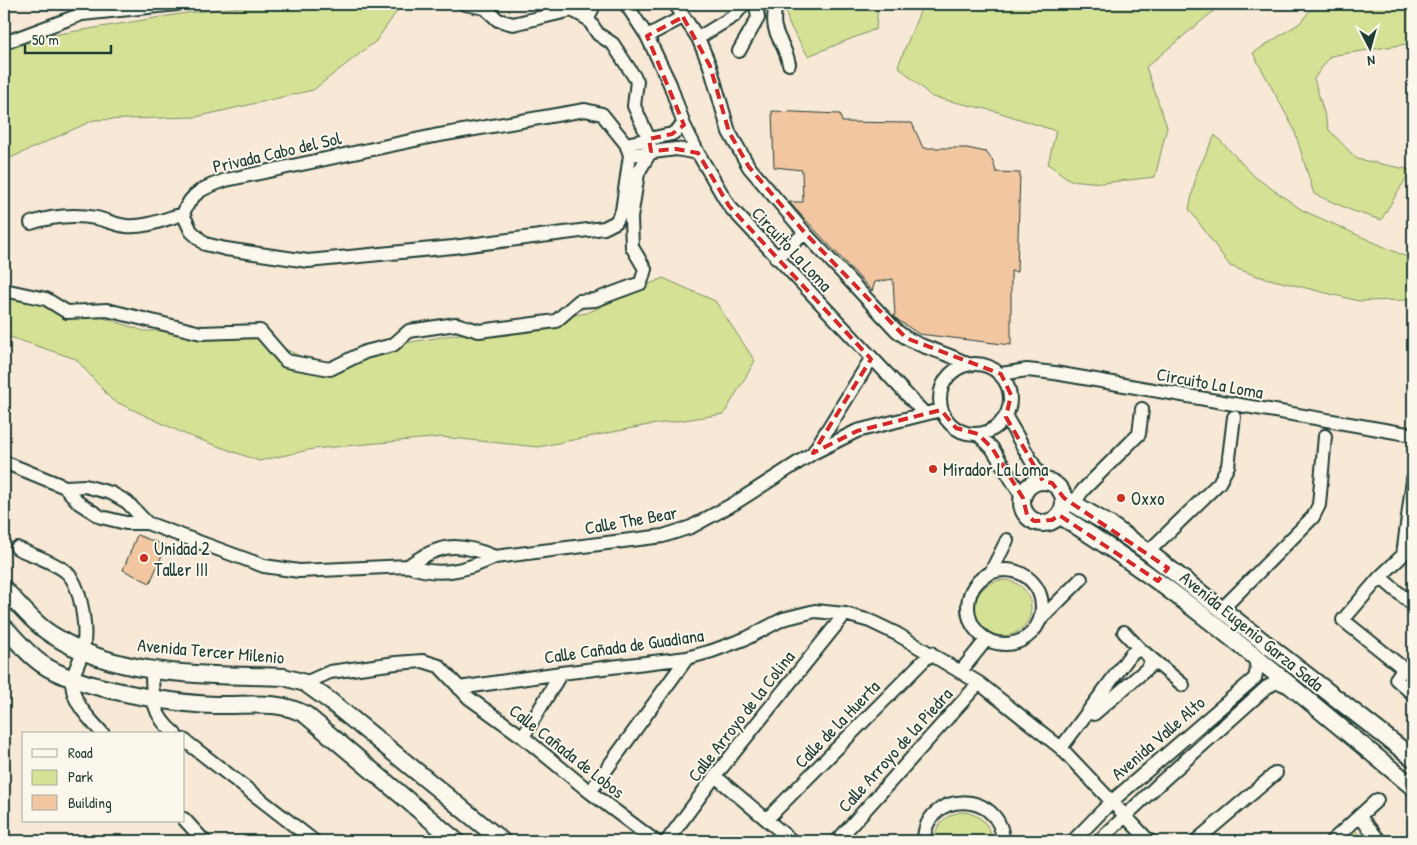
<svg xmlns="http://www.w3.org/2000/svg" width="1417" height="845" viewBox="0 0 1417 845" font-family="'Patrick Hand',sans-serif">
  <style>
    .green { fill: #d5e295; stroke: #7a9064 }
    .building { fill: #f2c6a1; stroke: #1f3d34 }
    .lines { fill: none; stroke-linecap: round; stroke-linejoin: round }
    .street-casing { stroke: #1f3d34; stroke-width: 16 }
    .secondary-casing { stroke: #1f3d34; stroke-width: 20 }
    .street { stroke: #fbf7ec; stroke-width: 12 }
    .secondary { stroke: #fbf7ec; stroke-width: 16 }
    .marked { fill: none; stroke: #d62828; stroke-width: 4; stroke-dasharray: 10 6; stroke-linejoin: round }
    .poi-dot { fill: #c8321e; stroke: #fbf7ec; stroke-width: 2 }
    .labels { text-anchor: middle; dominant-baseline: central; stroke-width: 4; stroke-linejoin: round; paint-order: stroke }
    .street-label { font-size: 18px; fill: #1f3d34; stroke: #fbf7ec }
    .poi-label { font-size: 18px; fill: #1f3d34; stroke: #fbf7ec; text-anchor: start }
  </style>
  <rect width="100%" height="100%" fill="#f8e8d6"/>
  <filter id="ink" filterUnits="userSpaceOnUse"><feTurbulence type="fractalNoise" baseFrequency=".02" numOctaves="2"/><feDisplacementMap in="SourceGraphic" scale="10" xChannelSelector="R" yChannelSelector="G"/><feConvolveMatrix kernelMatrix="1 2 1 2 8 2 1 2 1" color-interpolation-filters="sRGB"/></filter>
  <g filter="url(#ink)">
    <path class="green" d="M 268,4 L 402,4 L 376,41 L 313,90 L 196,117 L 94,120 L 4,161 L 4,43 L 186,13 Z
      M 784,4 L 878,4 L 876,29 L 808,56 L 789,24 Z
      M 923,4 L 1222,4 L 1146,67 L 1167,127 L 1155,177 L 1102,183 L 1070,180 L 1048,164 L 1056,131 L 995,111 L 932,97 L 898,66 Z
      M 1315,4 L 1413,4 L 1413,43 L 1330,56 L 1314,79 L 1329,130 L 1357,159 L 1411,170 L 1381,220 L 1353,211 L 1314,194 L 1294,129 L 1253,53 L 1300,23 Z
      M 1215,135 L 1255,177 L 1302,210 L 1409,258 L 1410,300 L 1359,301 L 1257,276 L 1230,266 L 1189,209 L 1197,172 Z
      M 663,278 L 715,301 L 755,361 L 724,414 L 643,426 L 538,447 L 442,437 L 313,449 L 259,461 L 187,435 L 112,400 L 76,359 L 4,335 L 4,293 L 46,299 L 144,331 L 249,331 L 322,367 L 393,345 L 587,313 Z
      M975 608a28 28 0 1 1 56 0a28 28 0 1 1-56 0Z
      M 963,812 C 980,814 990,824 992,841 L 934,841 C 935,824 946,814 963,812 Z
      M 1352,827 L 1365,841 L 1339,841 Z"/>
    <path class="building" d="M 772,111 L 840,114 L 842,122 L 912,123 L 923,148 L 967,148 L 986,152 L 993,161 L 996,172 L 1020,173 L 1017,272 L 1011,271 L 1011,345 L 919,334 L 898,320 L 895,317 L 893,279 L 875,282 L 872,291 L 789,202 L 803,202 L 802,170 L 774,167 Z
      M 137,535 L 166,546 L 150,583 L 123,570 Z"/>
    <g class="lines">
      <g class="street-casing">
        <path id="street" d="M 626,4 L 647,36 L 670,84 L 684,125 L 698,153 L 729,206 L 924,413
          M 675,4 L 698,38 L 710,66 L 729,132 L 749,167 L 805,233 L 897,331 C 918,349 944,350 967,364
          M 776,4 C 769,36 783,36 789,64
          M 588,19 L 593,7 L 592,4
          M 647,36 L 683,17
          M 698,38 L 734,16 L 744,4
          M 4,43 L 82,14 L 177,4
          M 739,51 L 758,18 L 756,4
          M 585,110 L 602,114 L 626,144 L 630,155 L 622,211 L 616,222 L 604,228 L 453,247 L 308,261 L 226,249 L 205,244 L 191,231 L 183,214 C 191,192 205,187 226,180 L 434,136 Z
          M 626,144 L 672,134 L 684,125
          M 630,155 L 676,149 L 698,153
          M 31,223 C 53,216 73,214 96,218 C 106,220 116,225 126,226 C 145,228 165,219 183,214
          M 776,258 L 805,233
          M 4,290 L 46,299 L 67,312 L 107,310 L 201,333 L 260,331 L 286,361 L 330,369 L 365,352 L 393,345 L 409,331 L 456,324 L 479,331 L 556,321 L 579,301 L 595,300 L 641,283 L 645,269 L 632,247 L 631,218 L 638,173 L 651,151 L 649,139 L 634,106 L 637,81 L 613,44 L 598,34 L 588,19 L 572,10 L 513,24 L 498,20 L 485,8 L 465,4
          M940 399a35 35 0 1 1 70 0a35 35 0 1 1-70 0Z
          M 1001,374 L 1027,370 L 1055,373 L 1413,435
          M 1006,417 L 1043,481
          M 978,434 L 992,448 L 1023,498
          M 813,453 L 871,359
          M 4,462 L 65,487 L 85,486 L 111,493 L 127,502 L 147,523
          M 1413,479 L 1403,555 L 1380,577 L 1343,620 L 1413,676
          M 65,487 L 79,503 L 101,517 L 126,523 L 147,523 L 264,566 L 299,571 L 408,566 C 439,577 465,571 495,557 L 663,536 L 691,527 L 735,503 L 813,453 L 857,431 L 941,410
          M 1074,503 L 1083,490 L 1139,434 L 1142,409
          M 17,548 C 32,555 52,561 65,571 C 82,584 87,630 83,650 C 79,665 70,675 73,690 C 77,708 92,721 103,734
          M 1148,552 L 1219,483 L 1228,466 L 1234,417
          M 408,566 C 440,543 459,542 495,557
          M968 607a37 37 0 1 1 74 0a37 37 0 1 1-74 0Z
          M 991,572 L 1007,540
          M 1380,577 L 1413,605
          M 1222,609 L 1313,517 L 1319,505 L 1325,436
          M 1040,620 L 1081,579
          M 1124,632 L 1140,649 L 1183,685
          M 1404,668 L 1396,679 L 1413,694
          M 152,670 C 152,698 152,715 175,734
          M 961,671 L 986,640
          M 305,683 L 330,672 L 396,663 L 423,661 L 439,666 L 469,698 L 523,737 L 590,792 L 655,841
          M 459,688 L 561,673 L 687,658 L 712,651 L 747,638 L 783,619 L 815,611 L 845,614 L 870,621 L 897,634 L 979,683 L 1061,748 L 1149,841
          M 1094,714 L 1149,667 L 1151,658
          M 523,737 L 561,673
          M 184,740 L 314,841
          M 1061,748 L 1131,654 L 1140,649
          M 715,776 L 792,841
          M 590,792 L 687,658
          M 1359,816 L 1380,841
          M 184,819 L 204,841
          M 767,819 L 931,653
          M 667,841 L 715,776 L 845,614
          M 837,841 L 979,683
          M 924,841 C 924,790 1001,789 1003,841
          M 1073,841 L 1111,802 L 1255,678 L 1257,669 L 1255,659
          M 1099,841 L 1160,783 L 1267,687 L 1277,682 L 1290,687
          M 1196,841 L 1276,773
          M 1332,841 L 1377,800"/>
      </g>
      <g class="secondary-casing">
        <path id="secondary" d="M1022 502a21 21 0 1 1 42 0a21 21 0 1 1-42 0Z
          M 1064,498 L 1110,525 L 1148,552 L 1413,758
          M 1059,515 C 1185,592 1299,694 1413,787
          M 4,589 C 19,604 35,625 54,636 C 121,679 208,674 284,677 L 305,683 L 330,701 L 502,841
          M 4,627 C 16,639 28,655 42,664 C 76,688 174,704 216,705 C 246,706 278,699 306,715 L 456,841"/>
      </g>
      <use href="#street" class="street"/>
      <use href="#secondary" class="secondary"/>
    </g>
  </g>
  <path class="marked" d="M 683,17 L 710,66 L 729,132 L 749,167 L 805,233 L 906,338 L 1001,374 L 1011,395 L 1006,417 L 1043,481 L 1052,483 L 1064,498 L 1168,568 L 1158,581 L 1059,515 L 1052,520 L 1034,521 L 1027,515 L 1023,498 L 992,448 L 978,434 L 956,428 L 941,410 L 857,431 L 813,453 L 871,359 L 729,206 L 698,153 L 676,149 L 651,151 L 649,139 L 672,134 L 684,125 L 647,36 Z"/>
  <g class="poi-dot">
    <circle cx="933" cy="469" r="5"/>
    <circle cx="1121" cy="498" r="5"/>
    <circle cx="144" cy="558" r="5"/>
  </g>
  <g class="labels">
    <g class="street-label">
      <text transform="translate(277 152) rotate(-13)">Privada Cabo del Sol</text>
      <text transform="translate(792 249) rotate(47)">Circuito La Loma</text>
      <text transform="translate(1210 383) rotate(10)">Circuito La Loma</text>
      <text transform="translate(631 520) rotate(-10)">Calle The Bear</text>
      <text transform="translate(1252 631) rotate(39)">Avenida Eugenio Garza Sada</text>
      <text transform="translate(624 646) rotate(-8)">Calle Cañada de Guadiana</text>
      <text transform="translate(211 651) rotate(5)">Avenida Tercer Milenio</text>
      <text transform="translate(741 716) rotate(-52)">Calle Arroyo de la Colina</text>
      <text transform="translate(837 724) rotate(-46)">Calle de la Huerta</text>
      <text transform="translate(1158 738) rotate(-41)">Avenida Valle Alto</text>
      <text transform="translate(895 750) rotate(-48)">Calle Arroyo de la Piedra</text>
      <text transform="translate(567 751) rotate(38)">Calle Cañada de Lobos</text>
    </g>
    <g class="poi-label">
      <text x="943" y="469">Mirador La Loma</text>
      <text x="1131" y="498">Oxxo</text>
      <text x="154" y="548">Unidad 2<tspan x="154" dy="21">Taller III</tspan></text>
    </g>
  </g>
  <rect width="1417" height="845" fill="none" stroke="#fbf7ec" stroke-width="20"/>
  <rect x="10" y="10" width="1397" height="825" fill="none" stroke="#1f3d34" stroke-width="2" filter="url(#ink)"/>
  <rect x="22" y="732" width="162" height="90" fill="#fbf7ec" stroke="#a3ada2"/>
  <rect x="32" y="749" width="25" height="8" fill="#fbf7ec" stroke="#a3ada2"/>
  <text x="68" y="758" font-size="15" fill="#1f3d34">Road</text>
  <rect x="32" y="770" width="25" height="15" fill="#d5e295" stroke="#a3ada2"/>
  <text x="68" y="782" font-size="15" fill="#1f3d34">Park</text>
  <rect x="32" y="795" width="25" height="15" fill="#f2c6a1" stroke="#a3ada2"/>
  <text x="68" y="808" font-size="15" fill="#1f3d34">Building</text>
  <g transform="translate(1370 48) rotate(174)" stroke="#fbf7ec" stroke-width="4" paint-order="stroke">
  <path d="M0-4L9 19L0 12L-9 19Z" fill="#1f3d34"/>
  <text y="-8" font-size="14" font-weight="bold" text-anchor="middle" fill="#1f3d34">N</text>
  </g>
  <path d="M25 45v8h86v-8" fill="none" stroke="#1f3d34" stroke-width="2.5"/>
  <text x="32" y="45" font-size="15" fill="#1f3d34" stroke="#fbf7ec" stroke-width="4" paint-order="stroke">50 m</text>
</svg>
